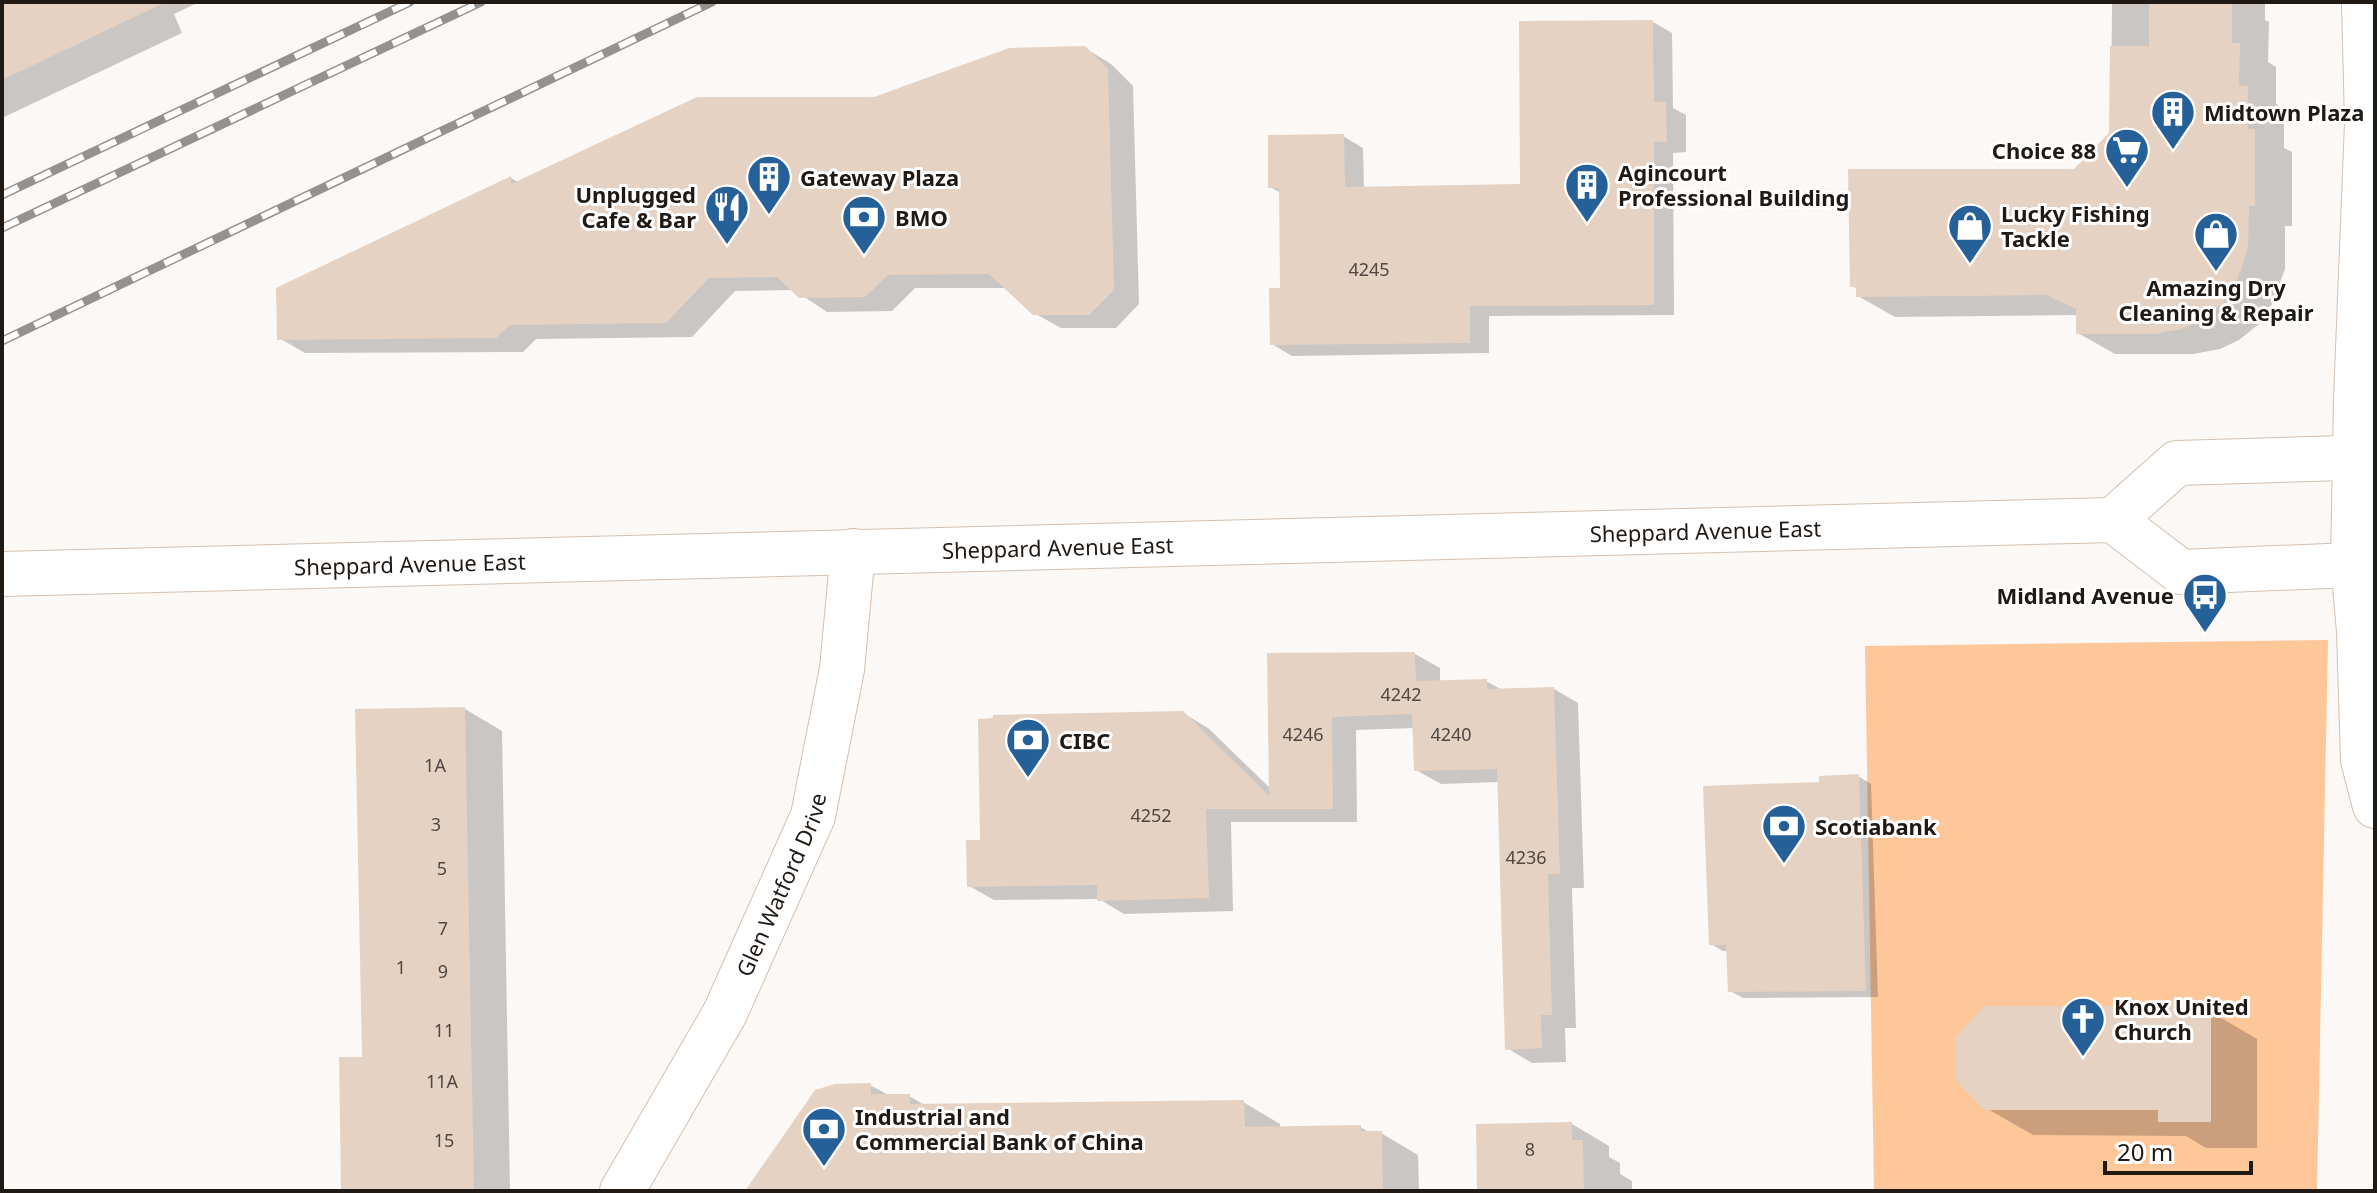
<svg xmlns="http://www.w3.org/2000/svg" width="2377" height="1193" viewBox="0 0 2377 1193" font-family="'Noto Sans',sans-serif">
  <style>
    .green { fill: #fec79a }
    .shadow { fill: #0003 }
    .building { fill: #e5d2c3 }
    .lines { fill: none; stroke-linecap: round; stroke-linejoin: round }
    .minor-casing { stroke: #d3c0b1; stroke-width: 46 }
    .secondary-casing { stroke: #d3c0b1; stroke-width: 46 }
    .minor { stroke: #fff; stroke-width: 44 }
    .secondary { stroke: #fff; stroke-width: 44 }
    .rail-casing { stroke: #97918d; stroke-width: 9 }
    .rail { stroke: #fff; stroke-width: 6; stroke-dasharray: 18; stroke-linecap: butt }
    .labels { text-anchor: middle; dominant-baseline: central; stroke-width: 6; stroke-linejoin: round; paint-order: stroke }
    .number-label { font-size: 18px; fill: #514740 }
    .poi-label { font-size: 22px; font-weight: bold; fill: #201914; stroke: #fff; text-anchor: start }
    .street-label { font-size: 22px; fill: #201914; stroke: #fff }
  </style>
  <rect width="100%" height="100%" fill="#fcf8f5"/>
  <path class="green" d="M 2328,640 L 2317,1191 L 1874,1191 L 1865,646 Z"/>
  <path class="shadow" d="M 2,2 L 199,2 L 174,14 L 182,33 L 2,118 Z
    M 2112,2 L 2265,2 L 2265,20 L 2269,22 L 2268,62 L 2276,67 L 2276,104 L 2284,109 L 2284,148 L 2292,152 L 2292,226 L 2285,226 L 2285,269 L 2272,304 L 2259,324 L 2239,340 L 2220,349 L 2193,354 L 2115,354 L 2078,333 L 2078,315 L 1895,317 L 1858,296 L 1858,289 L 1852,286 L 2075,171 L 2111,134 Z
    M 1653,22 L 1672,33 L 1673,108 L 1686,115 L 1686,152 L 1673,153 L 1674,315 L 1489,316 L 1489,353 L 1292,356 L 1272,344 L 1282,290 L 1281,193 L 1270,187 L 1343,136 L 1363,148 L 1364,189 L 1522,186 Z
    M 1085,48 L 1111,64 L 1133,86 L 1139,304 L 1116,328 L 1061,328 L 1034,313 L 1007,288 L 915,288 L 892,311 L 827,312 L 794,290 L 735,291 L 692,337 L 536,339 L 523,352 L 305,353 L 279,338 L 278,289 L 511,178 L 518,182 Z
    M 1415,654 L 1440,668 L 1440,682 L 1486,681 L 1504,691 L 1554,689 L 1578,703 L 1584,888 L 1572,888 L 1576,1028 L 1565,1028 L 1566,1062 L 1532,1063 L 1507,1048 L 1499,782 L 1441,784 L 1416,770 L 1415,728 L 1356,730 L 1357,822 L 1231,822 L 1233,911 L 1124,914 L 1099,899 L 994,900 L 969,886 L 982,842 L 1183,713 L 1208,728 L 1271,789 L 1269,655 Z
    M 465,709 L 502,731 L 510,1191 L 343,1191 L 364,1059 Z
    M 1858,776 L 1871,784 L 1878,997 L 1743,998 L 1730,991 L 1729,951 L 1723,951 L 1711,944 L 1821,784 Z
    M 2191,1008 L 2198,1012 L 2211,1012 L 2257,1039 L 2257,1148 L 2206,1148 L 2186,1136 L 2033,1135 L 1986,1108 Z
    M 870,1085 L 890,1096 L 909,1096 L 926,1106 L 1243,1102 L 1280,1124 L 1280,1128 L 1360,1127 L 1371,1133 L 1381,1133 L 1418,1155 L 1419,1191 L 747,1191 Z
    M 1572,1124 L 1609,1146 L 1609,1157 L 1620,1163 L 1620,1174 L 1632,1181 L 1632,1191 L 1479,1191 Z"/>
  <path class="building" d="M 2,2 L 166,2 L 2,80 Z
    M 2149,2 L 2232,2 L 2232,43 L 2240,43 L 2239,86 L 2248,86 L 2248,129 L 2255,129 L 2255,206 L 2249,206 L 2248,247 L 2241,270 L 2232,291 L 2223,303 L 2202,320 L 2182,329 L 2155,334 L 2076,334 L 2076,309 L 2046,295 L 1856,297 L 1856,287 L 1850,287 L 1848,169 L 2074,169 L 2109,133 L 2110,46 L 2149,46 Z
    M 1653,20 L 1654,102 L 1666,102 L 1667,142 L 1654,142 L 1654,305 L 1470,306 L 1470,343 L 1270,345 L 1269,288 L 1280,288 L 1279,188 L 1268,188 L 1268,135 L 1344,134 L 1345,187 L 1520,184 L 1519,21 Z
    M 1085,46 L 1108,69 L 1114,290 L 1089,315 L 1033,315 L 989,274 L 888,275 L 865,297 L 799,298 L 777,277 L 709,278 L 666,323 L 510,325 L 496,338 L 277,340 L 276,288 L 511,176 L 511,184 L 697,97 L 874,97 L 1009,48 Z
    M 1415,652 L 1416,681 L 1487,679 L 1487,689 L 1554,687 L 1560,874 L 1548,874 L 1552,1015 L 1541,1015 L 1542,1048 L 1505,1050 L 1497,769 L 1414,771 L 1412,714 L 1332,717 L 1333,809 L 1206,809 L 1209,898 L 1097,901 L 1097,885 L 967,887 L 966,840 L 980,840 L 978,719 L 993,718 L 993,715 L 1183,711 L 1269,796 L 1267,653 Z
    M 465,707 L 474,1191 L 341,1191 L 339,1057 L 362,1057 L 355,709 Z
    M 1859,774 L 1866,991 L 1728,992 L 1726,945 L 1709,945 L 1703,786 L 1819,782 L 1819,776 Z
    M 1984,1006 L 2191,1006 L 2191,1011 L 2211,1010 L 2211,1122 L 2158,1122 L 2158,1110 L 1984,1110 L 1955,1079 L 1956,1037 Z
    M 871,1083 L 871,1094 L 910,1094 L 910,1104 L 1244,1100 L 1245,1127 L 1361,1125 L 1361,1131 L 1382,1131 L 1383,1191 L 745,1191 L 815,1090 L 835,1084 Z
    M 1572,1122 L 1572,1140 L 1583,1140 L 1584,1191 L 1477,1191 L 1476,1124 Z"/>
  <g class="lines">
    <g class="minor-casing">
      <g id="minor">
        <path id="s1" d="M 622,1191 L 725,1013 L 813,816 L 842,669 L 853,551"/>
      </g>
    </g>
    <g class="secondary-casing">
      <g id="secondary">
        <path d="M 2364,2 L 2367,123 L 2356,399 L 2353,563 L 2359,631 L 2363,760 L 2375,806"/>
        <path d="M 2113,520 L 2177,463 L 2375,457"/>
        <path id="s2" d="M 2,574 L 2113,520 L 2181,572 L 2375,564"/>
      </g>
    </g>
    <use href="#minor" class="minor"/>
    <use href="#secondary" class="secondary"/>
    <g class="rail-casing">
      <path id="rail" d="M 2,195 L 410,2
        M 2,228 L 481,2
        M 2,341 L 712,2"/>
    </g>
    <use href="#rail" class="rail"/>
  </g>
  <defs>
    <g id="building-pin" transform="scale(2.3)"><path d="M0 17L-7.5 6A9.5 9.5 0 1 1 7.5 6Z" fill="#266098" stroke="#fff"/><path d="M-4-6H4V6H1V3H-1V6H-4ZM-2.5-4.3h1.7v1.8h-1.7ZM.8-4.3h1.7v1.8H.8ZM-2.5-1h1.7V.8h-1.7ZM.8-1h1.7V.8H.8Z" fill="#fff"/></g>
    <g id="supermarket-pin" transform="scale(2.3)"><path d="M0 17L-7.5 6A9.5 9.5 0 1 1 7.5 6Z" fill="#266098" stroke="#fff"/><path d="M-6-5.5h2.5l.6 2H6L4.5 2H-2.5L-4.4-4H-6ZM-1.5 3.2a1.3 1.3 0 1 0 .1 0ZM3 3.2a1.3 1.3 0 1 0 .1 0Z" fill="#fff"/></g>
    <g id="restaurant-pin" transform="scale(2.3)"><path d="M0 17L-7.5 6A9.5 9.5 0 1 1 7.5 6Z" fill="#266098" stroke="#fff"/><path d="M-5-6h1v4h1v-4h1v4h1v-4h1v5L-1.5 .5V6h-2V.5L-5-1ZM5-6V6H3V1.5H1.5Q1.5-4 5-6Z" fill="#fff"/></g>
    <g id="bank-pin" transform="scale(2.3)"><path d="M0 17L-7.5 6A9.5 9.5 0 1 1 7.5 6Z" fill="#266098" stroke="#fff"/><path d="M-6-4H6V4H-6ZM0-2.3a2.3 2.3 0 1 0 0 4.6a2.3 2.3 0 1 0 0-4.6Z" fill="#fff"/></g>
    <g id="shop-pin" transform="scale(2.3)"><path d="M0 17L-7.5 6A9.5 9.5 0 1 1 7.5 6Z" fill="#266098" stroke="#fff"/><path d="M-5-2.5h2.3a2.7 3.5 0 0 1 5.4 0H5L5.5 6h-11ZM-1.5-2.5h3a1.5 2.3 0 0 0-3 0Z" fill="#fff"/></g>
    <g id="bus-pin" transform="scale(2.3)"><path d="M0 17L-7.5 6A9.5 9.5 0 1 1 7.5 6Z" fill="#266098" stroke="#fff"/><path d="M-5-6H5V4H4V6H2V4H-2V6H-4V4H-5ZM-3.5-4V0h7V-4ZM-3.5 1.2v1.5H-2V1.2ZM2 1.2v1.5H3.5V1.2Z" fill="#fff"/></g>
    <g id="church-pin" transform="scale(2.3)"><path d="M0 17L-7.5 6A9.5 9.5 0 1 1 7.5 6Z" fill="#266098" stroke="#fff"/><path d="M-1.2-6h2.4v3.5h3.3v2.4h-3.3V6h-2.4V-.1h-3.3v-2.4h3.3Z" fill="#fff"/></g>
  </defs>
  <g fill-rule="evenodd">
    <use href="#building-pin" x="2173" y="112"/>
    <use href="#supermarket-pin" x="2127" y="150"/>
    <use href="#building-pin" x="769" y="177"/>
    <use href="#building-pin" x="1587" y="185"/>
    <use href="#restaurant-pin" x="727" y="207"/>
    <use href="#bank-pin" x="864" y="217"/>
    <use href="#shop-pin" x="1970" y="226"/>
    <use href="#shop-pin" x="2216" y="234"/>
    <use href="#bus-pin" x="2205" y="595"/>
    <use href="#bank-pin" x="1028" y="740"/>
    <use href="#bank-pin" x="1784" y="826"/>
    <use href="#church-pin" x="2083" y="1019"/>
    <use href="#bank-pin" x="824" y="1129"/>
  </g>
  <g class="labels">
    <g class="number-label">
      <text x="1369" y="269">4245</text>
      <text x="1401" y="694">4242</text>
      <text x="1303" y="734">4246</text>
      <text x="1451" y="734">4240</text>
      <text x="435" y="765">1A</text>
      <text x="1151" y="815">4252</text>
      <text x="436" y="824">3</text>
      <text x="1526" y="857">4236</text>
      <text x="442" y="868">5</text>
      <text x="443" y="928">7</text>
      <text x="401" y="967">1</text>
      <text x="443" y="971">9</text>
      <text x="444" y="1030">11</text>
      <text x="442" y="1081">11A</text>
      <text x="444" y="1140">15</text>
      <text x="1530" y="1149">8</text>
    </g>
    <g class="poi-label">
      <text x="2204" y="112">Midtown Plaza</text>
      <text x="2096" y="150" text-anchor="end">Choice 88</text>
      <text x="1618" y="172">Agincourt<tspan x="1618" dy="25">Professional Building</tspan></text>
      <text x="800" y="177">Gateway Plaza</text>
      <text x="696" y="194" text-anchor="end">Unplugged<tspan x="696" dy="25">Cafe &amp; Bar</tspan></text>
      <text x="2001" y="213">Lucky Fishing<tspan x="2001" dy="25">Tackle</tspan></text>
      <text x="895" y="217">BMO</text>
      <text x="2216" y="287" text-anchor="middle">Amazing Dry<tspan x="2216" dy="25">Cleaning &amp; Repair</tspan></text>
      <text x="2174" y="595" text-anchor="end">Midland Avenue</text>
      <text x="1059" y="740">CIBC</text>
      <text x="1815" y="826">Scotiabank</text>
      <text x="2114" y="1006">Knox United<tspan x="2114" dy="25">Church</tspan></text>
      <text x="855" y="1116">Industrial and<tspan x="855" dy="25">Commercial Bank of China</tspan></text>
    </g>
    <g class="street-label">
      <text stroke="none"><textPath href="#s2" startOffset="1704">Sheppard Avenue East</textPath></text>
      <text stroke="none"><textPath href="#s2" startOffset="1056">Sheppard Avenue East</textPath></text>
      <text stroke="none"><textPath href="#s2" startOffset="408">Sheppard Avenue East</textPath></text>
      <text stroke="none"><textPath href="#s1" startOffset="346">Glen Watford Drive</textPath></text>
    </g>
  </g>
  <rect width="2377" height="1193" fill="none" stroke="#201914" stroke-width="8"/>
  <path d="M2105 1161v12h146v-12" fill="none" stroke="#201914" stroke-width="4"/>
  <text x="2117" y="1161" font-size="24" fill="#201914" stroke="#ffffff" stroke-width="6" paint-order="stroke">20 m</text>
</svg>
